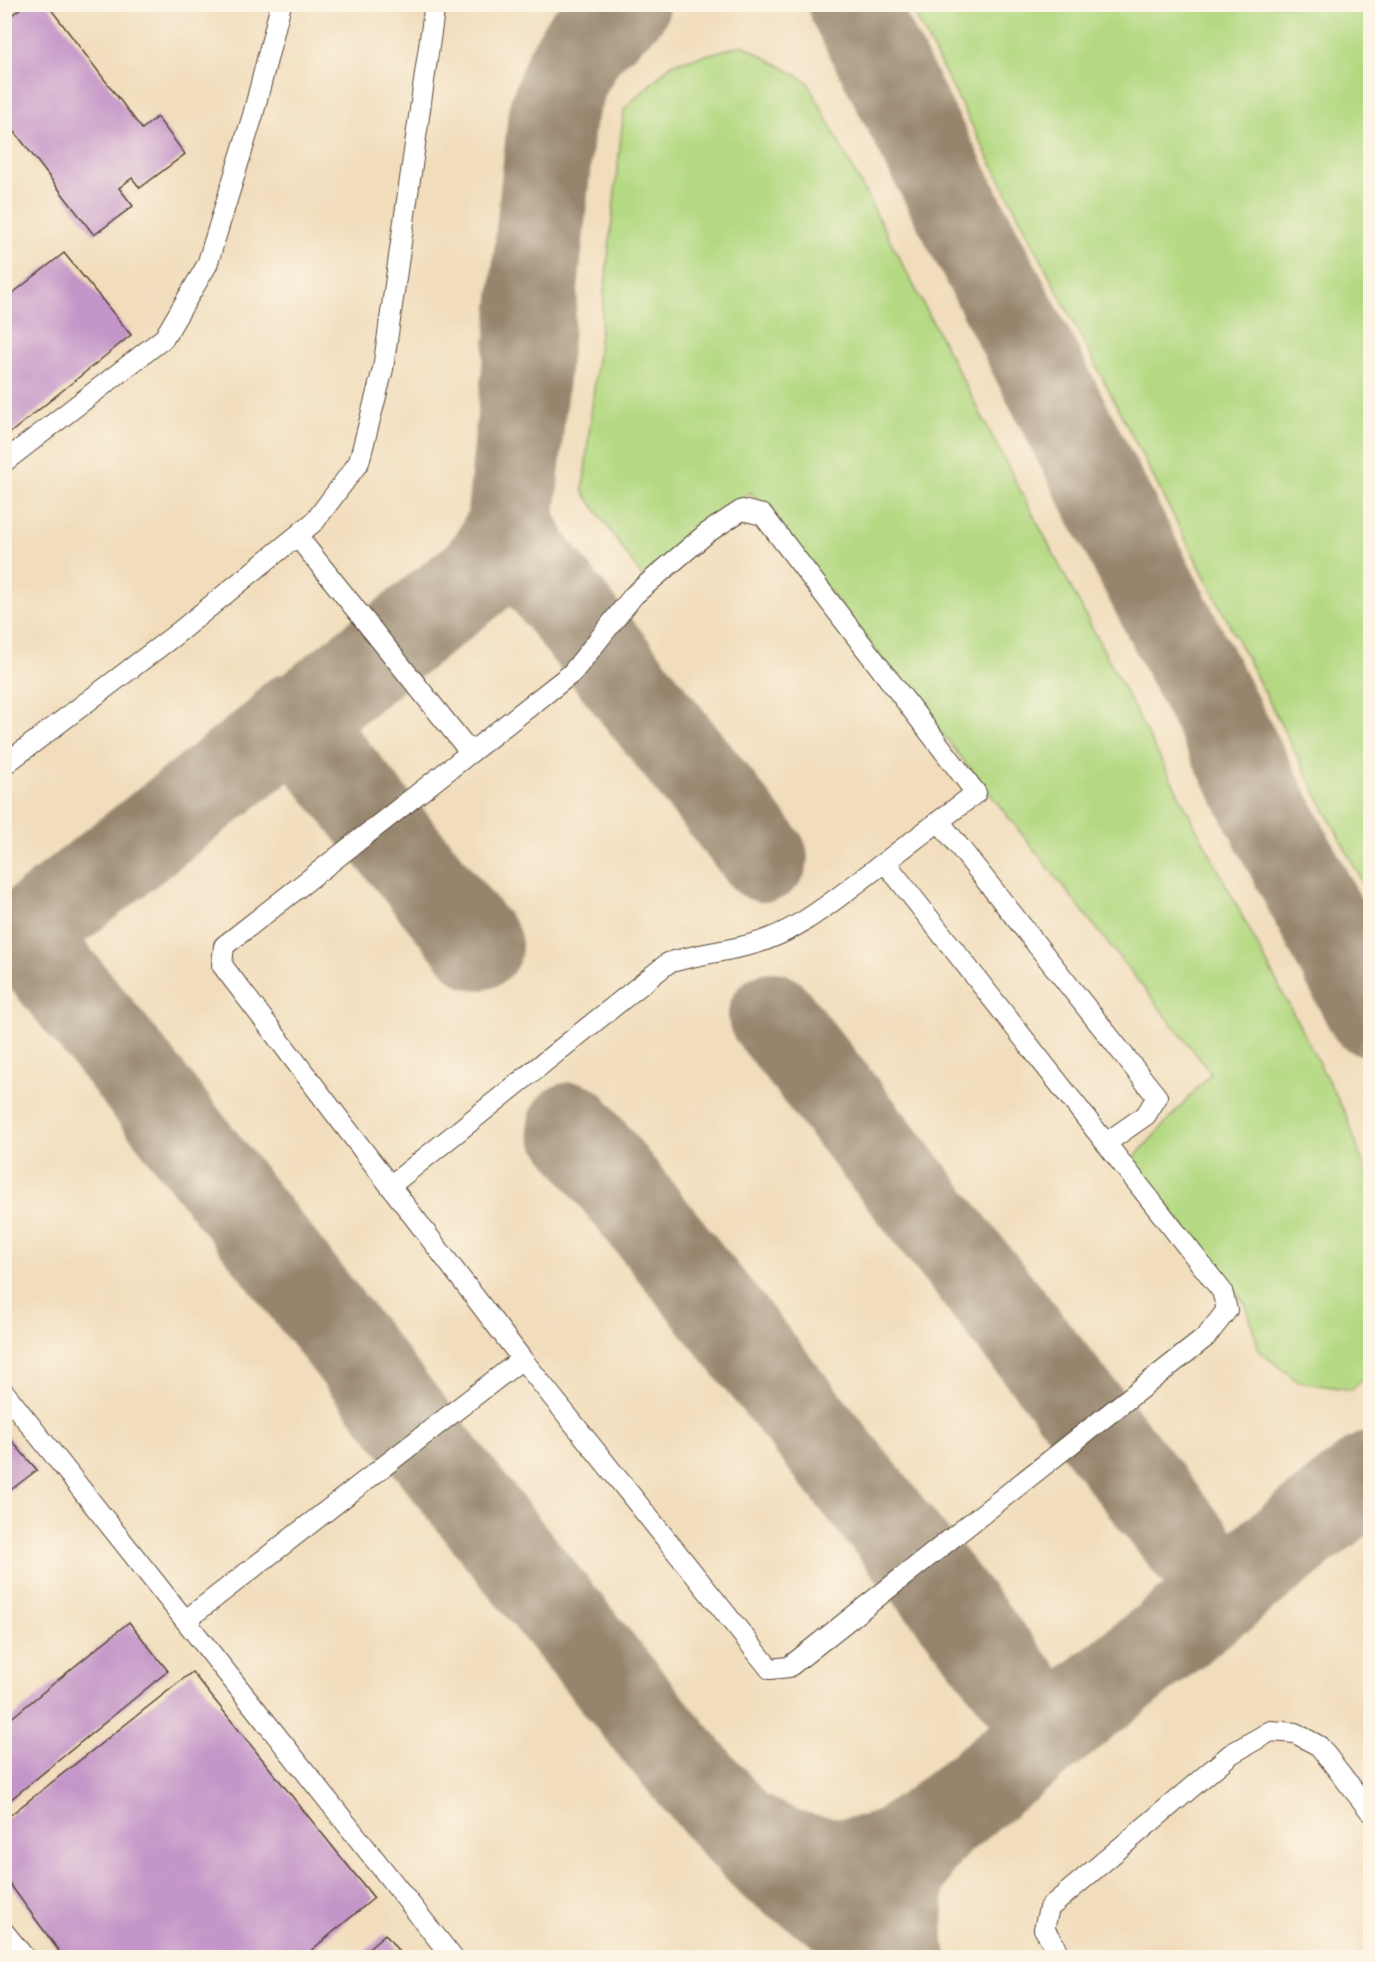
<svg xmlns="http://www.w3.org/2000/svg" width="1375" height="1962" viewBox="0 0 1375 1962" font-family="'Balsamiq Sans',sans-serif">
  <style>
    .green { fill: #b4d982; stroke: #788250; stroke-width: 1.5 }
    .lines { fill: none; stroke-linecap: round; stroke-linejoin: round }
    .taxiway { stroke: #96846d; stroke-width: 88 }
    .building { fill: #c495c8 }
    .lane-casing { stroke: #564536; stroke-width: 22 }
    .lane { stroke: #fff; stroke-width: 20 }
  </style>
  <rect width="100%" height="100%" fill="#fcf5e5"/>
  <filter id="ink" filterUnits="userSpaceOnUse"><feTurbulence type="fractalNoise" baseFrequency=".0167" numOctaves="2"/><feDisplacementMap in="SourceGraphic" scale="12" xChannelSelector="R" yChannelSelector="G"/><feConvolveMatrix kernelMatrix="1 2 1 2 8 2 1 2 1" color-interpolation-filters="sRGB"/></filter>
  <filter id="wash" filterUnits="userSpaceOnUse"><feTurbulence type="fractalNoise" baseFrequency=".008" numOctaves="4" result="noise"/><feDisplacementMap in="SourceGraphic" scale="24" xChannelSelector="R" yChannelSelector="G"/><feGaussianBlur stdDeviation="1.35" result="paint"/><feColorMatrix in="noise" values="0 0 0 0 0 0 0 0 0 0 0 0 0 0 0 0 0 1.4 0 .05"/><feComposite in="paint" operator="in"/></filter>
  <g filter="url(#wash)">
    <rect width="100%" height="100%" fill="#f1ddbc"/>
    <path class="green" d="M 910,5 L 1370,5 L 1370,897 Z
      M 743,45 L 807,81 L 1346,1115 L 1370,1183 L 1370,1371 L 1352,1390 L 1299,1382 L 1260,1352 L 1246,1305 L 1132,1160 L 1211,1073 L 751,492 L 643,578 L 583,491 L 624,109 L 672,64 Z"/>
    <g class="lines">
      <path class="taxiway" d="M 626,4 L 584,43 L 567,73 L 552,114 L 510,524 L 495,555 L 477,577 L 23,935 L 117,1050 L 514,1557 L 658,1735 L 738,1829 L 772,1864 L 867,1931 L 894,1958
        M 852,4 L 1370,1012
        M 510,524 L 529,559 L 764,858
        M 292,717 L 478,946
        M 772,1016 L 1226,1593
        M 572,1126 L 1052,1731
        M 936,1823 L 1370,1476
        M 753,1837 C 792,1859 840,1869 884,1855 C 900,1849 921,1833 936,1823 L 916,1849 L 899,1880 L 900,1949 L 903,1958"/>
    </g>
    <g id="blocks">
      <path class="building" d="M 26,4 L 47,4 L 142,129 L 157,117 L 185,154 L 140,188 L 132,178 L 119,188 L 133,206 L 94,235 L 4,118 L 4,21 Z
        M 64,253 L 131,335 L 4,438 L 4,300 Z
        M 4,1432 L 37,1470 L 4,1495 Z
        M 129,1622 L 168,1671 L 4,1805 L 4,1724 Z
        M 192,1672 L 374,1898 L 302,1958 L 64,1958 L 4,1876 L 4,1820 Z
        M 385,1934 L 404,1958 L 357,1958 Z"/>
    </g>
  </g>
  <g filter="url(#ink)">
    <use href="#blocks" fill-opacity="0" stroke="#564536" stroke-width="1.5"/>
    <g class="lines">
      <g class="lane-casing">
        <path id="lane" d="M 4,462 L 164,338 L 207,265 L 253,115 L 281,4
          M 742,510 L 763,515 L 976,793 L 885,862 L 1222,1291 L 1227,1310 L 1206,1337 L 789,1667 L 770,1669 L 522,1359 L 222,965 L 224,946 L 572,673 L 634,595 L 707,533 Z
          M 297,536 L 470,752
          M 4,765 L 175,635 L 315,521 L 359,462 L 383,369 L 435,4
          M 939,821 L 1157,1097 L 1146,1115 L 1106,1143
          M 390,1186 L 668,963 C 696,954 722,952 749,945 C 800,933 843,892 885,862
          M 4,1392 L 453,1958
          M 186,1620 L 522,1359
          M 4,1932 L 25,1958
          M 1063,1958 L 1044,1929 L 1049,1908 L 1231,1754 L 1271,1731 L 1295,1733 L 1319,1746 L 1370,1811"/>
      </g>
      <use href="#lane" class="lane"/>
    </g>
  </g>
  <rect width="1375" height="1962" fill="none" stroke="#fcf5e5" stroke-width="24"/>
</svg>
